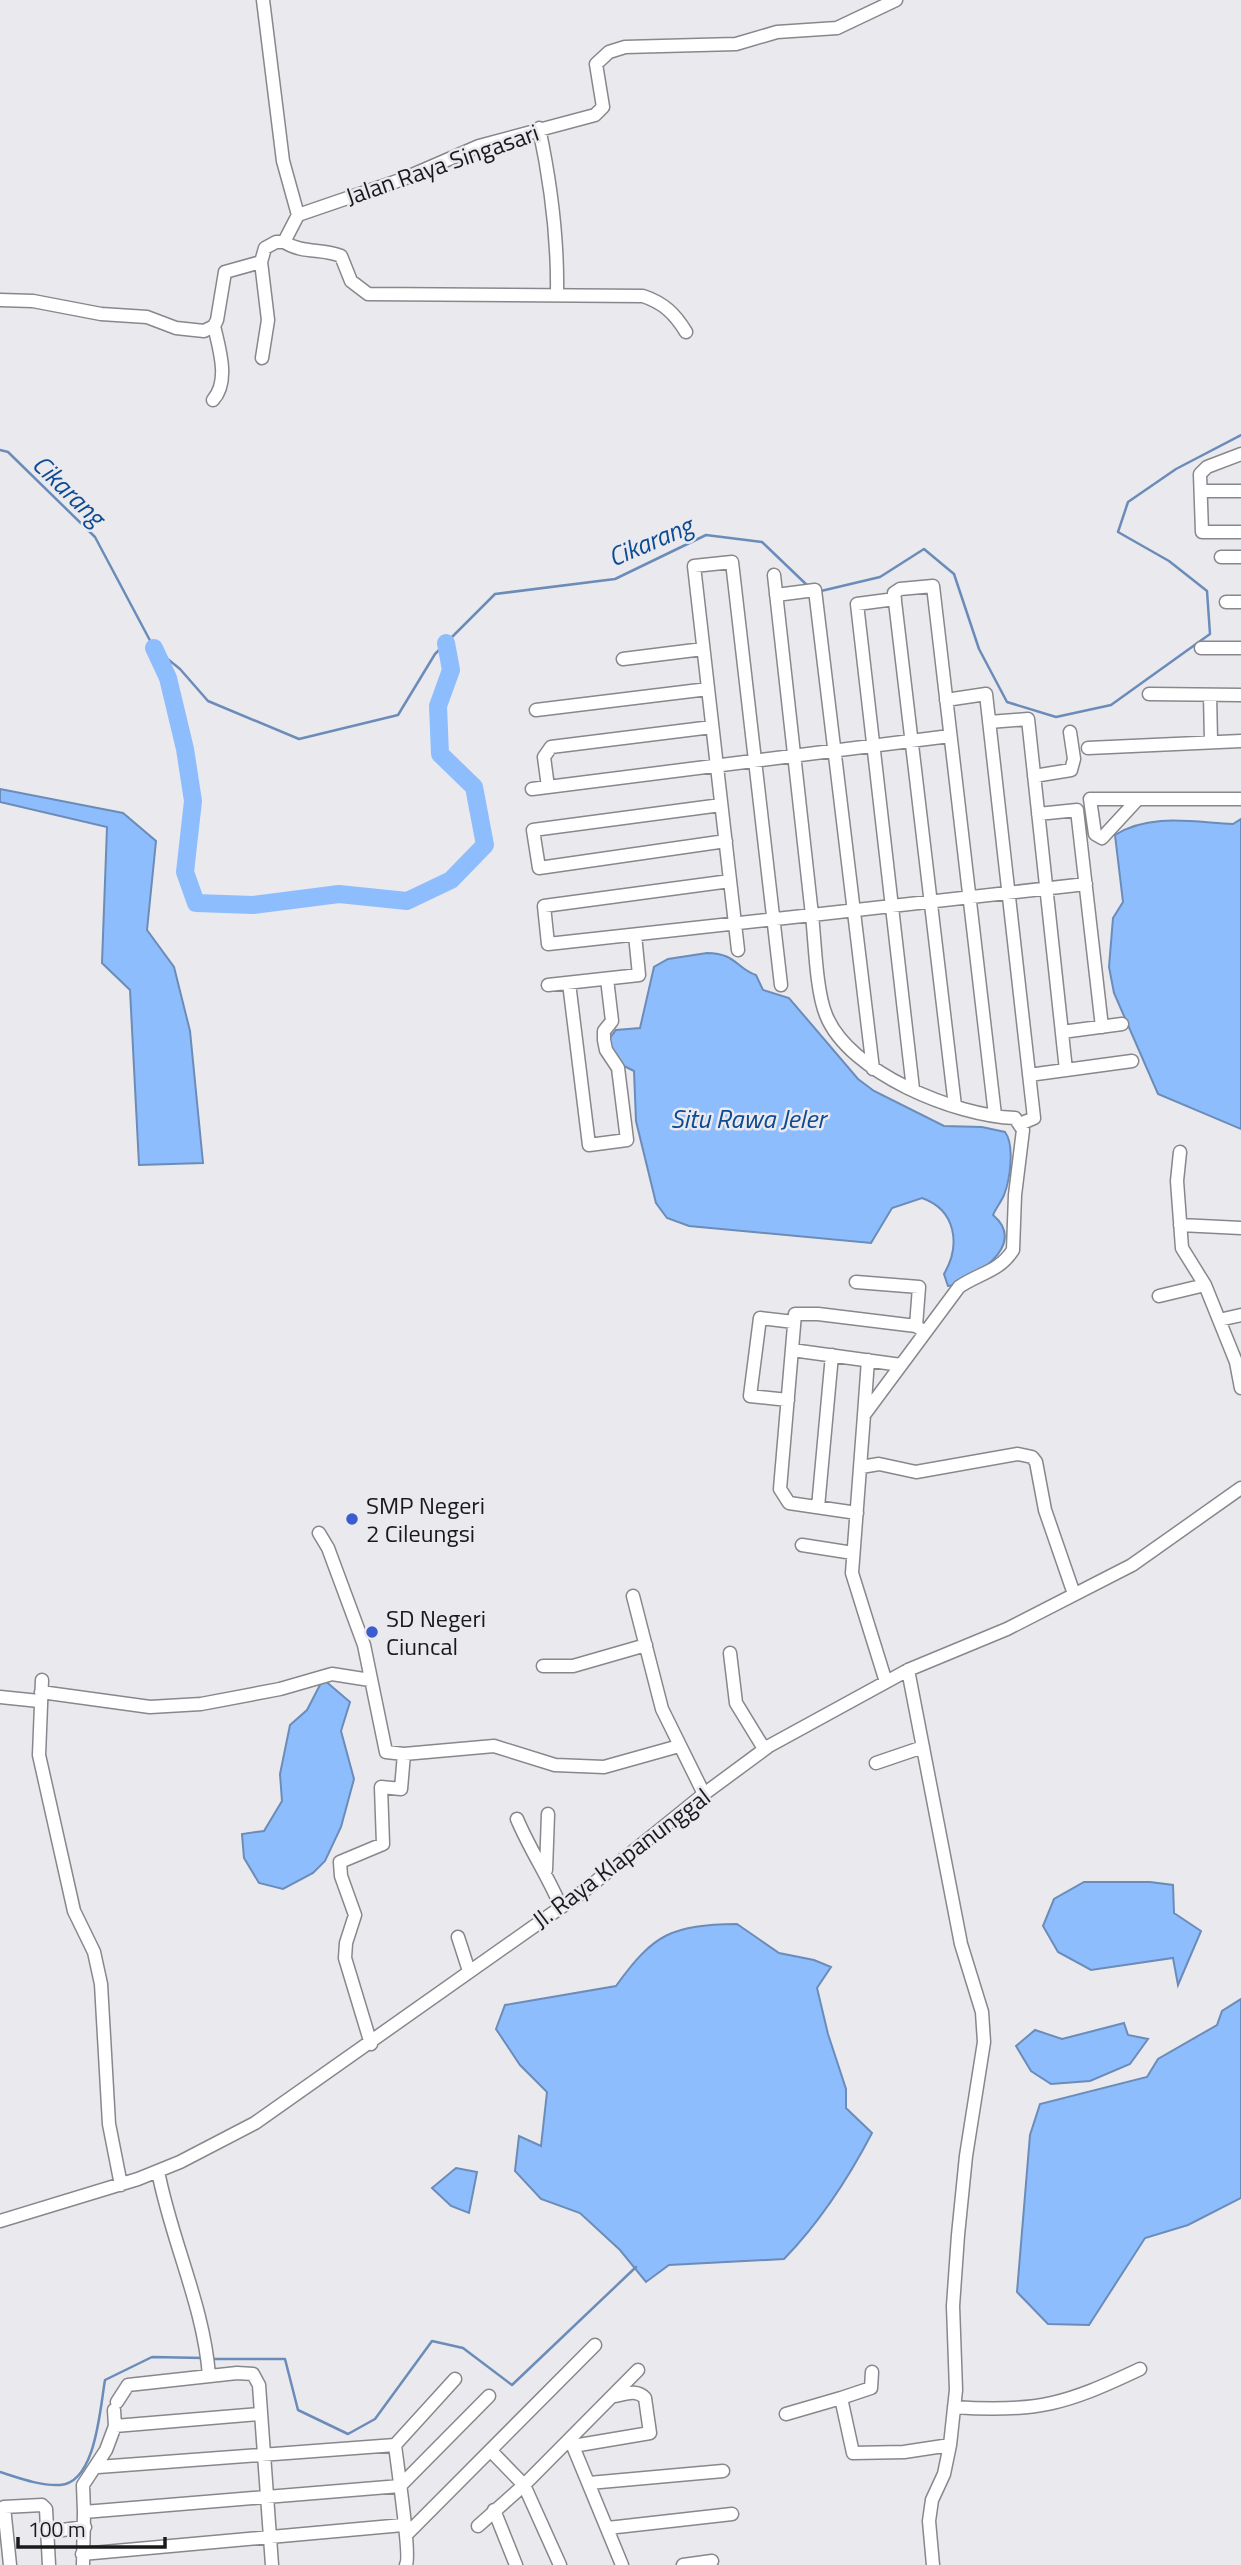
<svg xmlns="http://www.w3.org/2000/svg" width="1241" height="2565" viewBox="0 0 1241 2565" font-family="'Titillium Web',sans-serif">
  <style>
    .water { fill: #8ebdfd; stroke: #6b8cb9; stroke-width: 2 }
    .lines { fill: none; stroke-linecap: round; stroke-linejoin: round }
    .stream { stroke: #6b8cb9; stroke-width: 2.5 }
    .river { stroke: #8ebdfd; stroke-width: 18 }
    .minor-casing { stroke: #88878b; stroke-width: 15 }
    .minor { stroke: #fff; stroke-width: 12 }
    .poi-dot { fill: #3b5ccd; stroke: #eae9ee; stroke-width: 2.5 }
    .labels { text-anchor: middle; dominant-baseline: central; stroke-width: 5; stroke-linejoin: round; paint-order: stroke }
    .street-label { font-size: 24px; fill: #1a191b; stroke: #eae9ee }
    .poi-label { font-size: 24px; fill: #1a191b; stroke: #eae9ee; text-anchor: start }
    .water-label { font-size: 26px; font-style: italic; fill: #0b4b93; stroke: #eae9ee }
  </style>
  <rect width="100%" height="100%" fill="#eae9ee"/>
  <path class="water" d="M 0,789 L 123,813 L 156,841 L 147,930 L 174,967 L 190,1031 L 203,1163 L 139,1165 L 130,990 L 102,963 L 107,827 L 0,802 Z
    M 1241,819 L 1241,1129 L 1158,1094 L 1114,993 L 1109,967 L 1113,918 L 1123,902 L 1115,835 C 1150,813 1192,822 1233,824 Z
    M 707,953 C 736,953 737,969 756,975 L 763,990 L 789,998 L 858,1079 L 874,1091 L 944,1126 L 982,1127 L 1005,1132 C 1015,1145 1010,1180 1004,1195 C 1001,1202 996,1208 993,1215 C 1020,1238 995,1262 973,1275 C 965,1280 957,1286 948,1286 L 944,1274 C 961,1245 956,1210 922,1198 L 892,1208 L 871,1243 L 689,1226 L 667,1218 L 656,1203 L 636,1121 L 634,1071 L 616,1062 L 609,1039 L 616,1030 L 640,1028 L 654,967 L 668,959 Z
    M 323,1679 L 350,1702 L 341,1731 L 354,1779 L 341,1827 L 325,1861 L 313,1873 L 283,1889 L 259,1883 L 244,1858 L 242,1834 L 264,1831 L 282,1801 L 280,1774 L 290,1725 L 307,1710 Z
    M 1084,1882 L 1150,1882 L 1173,1885 L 1174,1913 L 1201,1931 L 1178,1985 L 1173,1958 L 1091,1970 L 1058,1952 L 1043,1926 L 1054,1899 Z
    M 737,1924 L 779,1953 L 814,1960 L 831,1967 L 817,1988 L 828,2034 L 846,2089 L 846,2108 L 872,2133 C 848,2179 820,2222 784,2259 L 669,2265 L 646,2282 L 620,2250 L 580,2213 L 541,2199 L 515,2171 L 519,2136 L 541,2146 L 547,2092 L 520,2065 L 496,2029 L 505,2005 L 616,1986 C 654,1933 672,1925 737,1924 Z
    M 1241,1999 L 1241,2198 L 1188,2225 L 1145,2238 L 1089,2325 L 1048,2324 L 1017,2292 L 1030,2135 L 1040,2104 L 1147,2077 L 1158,2059 L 1217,2025 L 1222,2011 Z
    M 1124,2023 L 1128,2035 L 1148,2039 L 1130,2064 L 1090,2081 L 1051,2084 L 1031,2071 L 1016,2046 L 1035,2030 L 1062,2039 Z
    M 456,2168 L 477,2172 L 469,2213 L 451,2206 L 432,2188 Z"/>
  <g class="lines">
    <path class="stream" d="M 0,450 L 8,452 L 95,537 L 154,648 L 180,669 L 208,701 L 299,739 L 398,715 L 435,654 L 495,594 L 615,579 L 706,535 L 762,542 L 809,587
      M 821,591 L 880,577 L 924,549 L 954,574 L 979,649 L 1007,702 L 1056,717 L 1111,705 L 1210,634 L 1207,591 L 1169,561 L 1118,532 L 1128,502 L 1176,469 L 1241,435
      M 211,2359 L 285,2359 L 298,2410 L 348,2434 L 375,2419 L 432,2341 L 463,2348 L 512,2385 L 636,2267
      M 0,2472 C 19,2478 40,2486 60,2485 C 96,2483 100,2408 105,2380 L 152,2357 L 204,2358"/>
    <path class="river" d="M 154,648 L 168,678 L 185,749 L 193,801 L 185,872 L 196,903 L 253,905 L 339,894 L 407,901 L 451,880 L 485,845 L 474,787 L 440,754 L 438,706 L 451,670 L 446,643"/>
    <g class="minor-casing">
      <path id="minor" d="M 263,0 L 283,161 L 298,215
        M 539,128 C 551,184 558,237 557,294
        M 284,242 C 303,254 322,248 341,256 L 351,281 L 368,294 L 643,296 C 664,303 675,314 686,332
        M 261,262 L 268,320 L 262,358
        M 0,300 L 33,301 L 101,314 L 147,317 L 176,328 L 204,331 L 214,326 L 217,320 L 225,272 L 261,262 L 265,248 L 276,242 L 284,242 L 298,215 L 403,179 L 479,146 L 595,115 L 603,107 L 596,64 L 609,52 L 625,47 L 736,44 L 777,32 L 837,28 L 896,0
        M 213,400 C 230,381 219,348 214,326
        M 1241,454 L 1207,467 L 1200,474 L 1202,532 L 1241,532
        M 1201,491 L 1241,491
        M 1221,557 L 1241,557
        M 774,575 L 812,915 L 1086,884
        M 776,595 L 815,590 L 873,1069
        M 895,599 L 857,604 L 913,1089
        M 1226,602 L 1241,602
        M 1201,648 L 1241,648
        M 623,659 L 703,649
        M 1149,694 L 1241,695
        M 1210,695 L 1211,741
        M 946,700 L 986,694 L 1034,1118 L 1020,1124
        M 536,710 L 708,689
        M 989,722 L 1028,719 L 1066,1070
        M 1088,748 L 1241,741
        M 1034,776 L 1071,770 L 1074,759 L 1070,732
        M 548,787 L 544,757 L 551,747 L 712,727
        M 532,789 L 950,736
        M 1138,799 L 1102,838 L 1095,834 L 1090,799 L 1241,799
        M 721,805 L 533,830 L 539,868 L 726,841
        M 1038,814 L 1077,810 L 1102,1027
        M 730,881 L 544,906 L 548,944 L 812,915 C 815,942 816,991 826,1015 C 849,1073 956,1116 1015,1118 L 1023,1130 L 1015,1195 L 1013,1250 C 999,1272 979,1273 959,1287 L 864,1415 L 852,1573 L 886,1682
        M 738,950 L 694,566 L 732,562 L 781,985
        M 569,983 L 589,1145 L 627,1140 L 618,1068 L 606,1050 L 604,1040 L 604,1031 L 612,1021 L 607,979
        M 548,985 L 639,975 L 635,935
        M 1062,1032 L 1122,1024
        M 1029,1075 L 1132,1061
        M 955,1106 L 894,593 L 900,589 L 933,586 L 995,1115
        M 1180,1152 L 1177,1181 L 1182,1248 L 1205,1285 L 1236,1362 L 1241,1388
        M 1180,1225 L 1241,1228
        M 856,1282 L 919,1287 L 916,1326
        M 1159,1296 L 1205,1285
        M 1219,1320 L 1241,1315
        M 792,1350 L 901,1365
        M 788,1400 L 750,1396 L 760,1318 L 794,1322
        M 864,1415 L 868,1360
        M 861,1467 L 879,1464 L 916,1472 L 1018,1454 L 1032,1457 L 1036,1462 L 1045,1510 L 1074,1594
        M 818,1507 L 832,1355
        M 857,1513 L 789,1503 L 780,1489 L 795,1314 L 818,1314 L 916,1326 L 925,1332
        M 319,1533 L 328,1548 L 364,1645 L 386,1752 L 404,1754 L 494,1746 L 555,1765 L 604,1767 L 679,1746
        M 802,1545 L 853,1553
        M 633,1596 L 662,1709 L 704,1794
        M 730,1653 L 736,1703 L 763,1747 L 769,1746
        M 543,1666 L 573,1666 L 646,1645
        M 908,1670 L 961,1944 L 982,2012 L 984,2042 L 966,2156 L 958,2235 L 953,2306 L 956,2390 L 950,2445 L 944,2474 L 932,2500 L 929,2521 L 933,2565
        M 42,1680 L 39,1755 L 74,1911 L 94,1952 L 101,1984 L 109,2124 L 121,2185
        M 41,1692 L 150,1707 L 201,1704 L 280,1689 L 332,1674 L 370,1680
        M 0,1697 L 39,1701
        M 876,1763 L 923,1747
        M 517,1819 C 530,1850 548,1876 561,1907
        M 546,1870 L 548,1814
        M 458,1937 L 469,1971
        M 371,2044 L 345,1958 L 346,1943 L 355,1915 L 341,1876 L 340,1862 L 383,1844 L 381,1787 L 401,1789 L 404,1754
        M 158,2171 C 171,2240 204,2306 209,2376
        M 0,2221 L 138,2179 L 180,2162 L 255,2123 L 584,1891 L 704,1794 L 769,1746 L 908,1670 L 1007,1629 L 1132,1565 L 1241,1488
        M 872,2372 L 871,2388 L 841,2398 L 853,2453 L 904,2452 L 950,2445
        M 117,2402 L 128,2385 L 237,2373 L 253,2374 L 259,2385 L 272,2565
        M 954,2407 C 1037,2413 1066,2404 1140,2369
        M 786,2414 L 841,2398
        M 115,2426 L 260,2414
        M 570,2439 L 622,2565
        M 395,2445 C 397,2463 411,2556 406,2565
        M 573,2446 L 650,2433 L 645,2398 C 636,2389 626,2394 614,2396
        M 491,2451 L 524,2485 L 560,2565
        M 98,2467 L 395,2445 L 455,2379
        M 589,2483 L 723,2471
        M 494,2510 L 516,2565
        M 84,2512 L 83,2485 L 106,2450 L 115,2426 L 114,2410
        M 478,2526 L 524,2485 L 638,2370
        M 608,2528 L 732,2514
        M 47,2532 L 85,2527
        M 407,2534 L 595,2345
        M 82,2554 L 403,2525
        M 10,2565 L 4,2507 L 42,2505 L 46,2509 L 49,2565
        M 83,2565 L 84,2512 L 400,2486 L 489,2396
        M 683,2565 L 712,2561"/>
    </g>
    <use href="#minor" class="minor"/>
  </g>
  <g class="poi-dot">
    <circle cx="352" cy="1519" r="7"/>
    <circle cx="372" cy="1632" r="7"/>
  </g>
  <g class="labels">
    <g class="street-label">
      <text transform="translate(442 164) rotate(-19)">Jalan Raya Singasari</text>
      <text transform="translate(621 1858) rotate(-37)">Jl. Raya Klapanunggal</text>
    </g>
    <g class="poi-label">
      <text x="366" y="1505">SMP Negeri<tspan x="366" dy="28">2 Cileungsi</tspan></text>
      <text x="386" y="1618">SD Negeri<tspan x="386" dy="28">Ciuncal</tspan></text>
    </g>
    <g class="water-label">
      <text transform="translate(69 490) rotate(44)">Cikarang</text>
      <text transform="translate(650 541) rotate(-23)">Cikarang</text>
      <text x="748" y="1118">Situ Rawa Jeler</text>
    </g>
  </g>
  <path d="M18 2537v10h147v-10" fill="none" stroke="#1a191b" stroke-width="3.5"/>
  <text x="28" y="2537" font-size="21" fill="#1a191b" stroke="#eae9ee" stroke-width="5" paint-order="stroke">100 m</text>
</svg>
